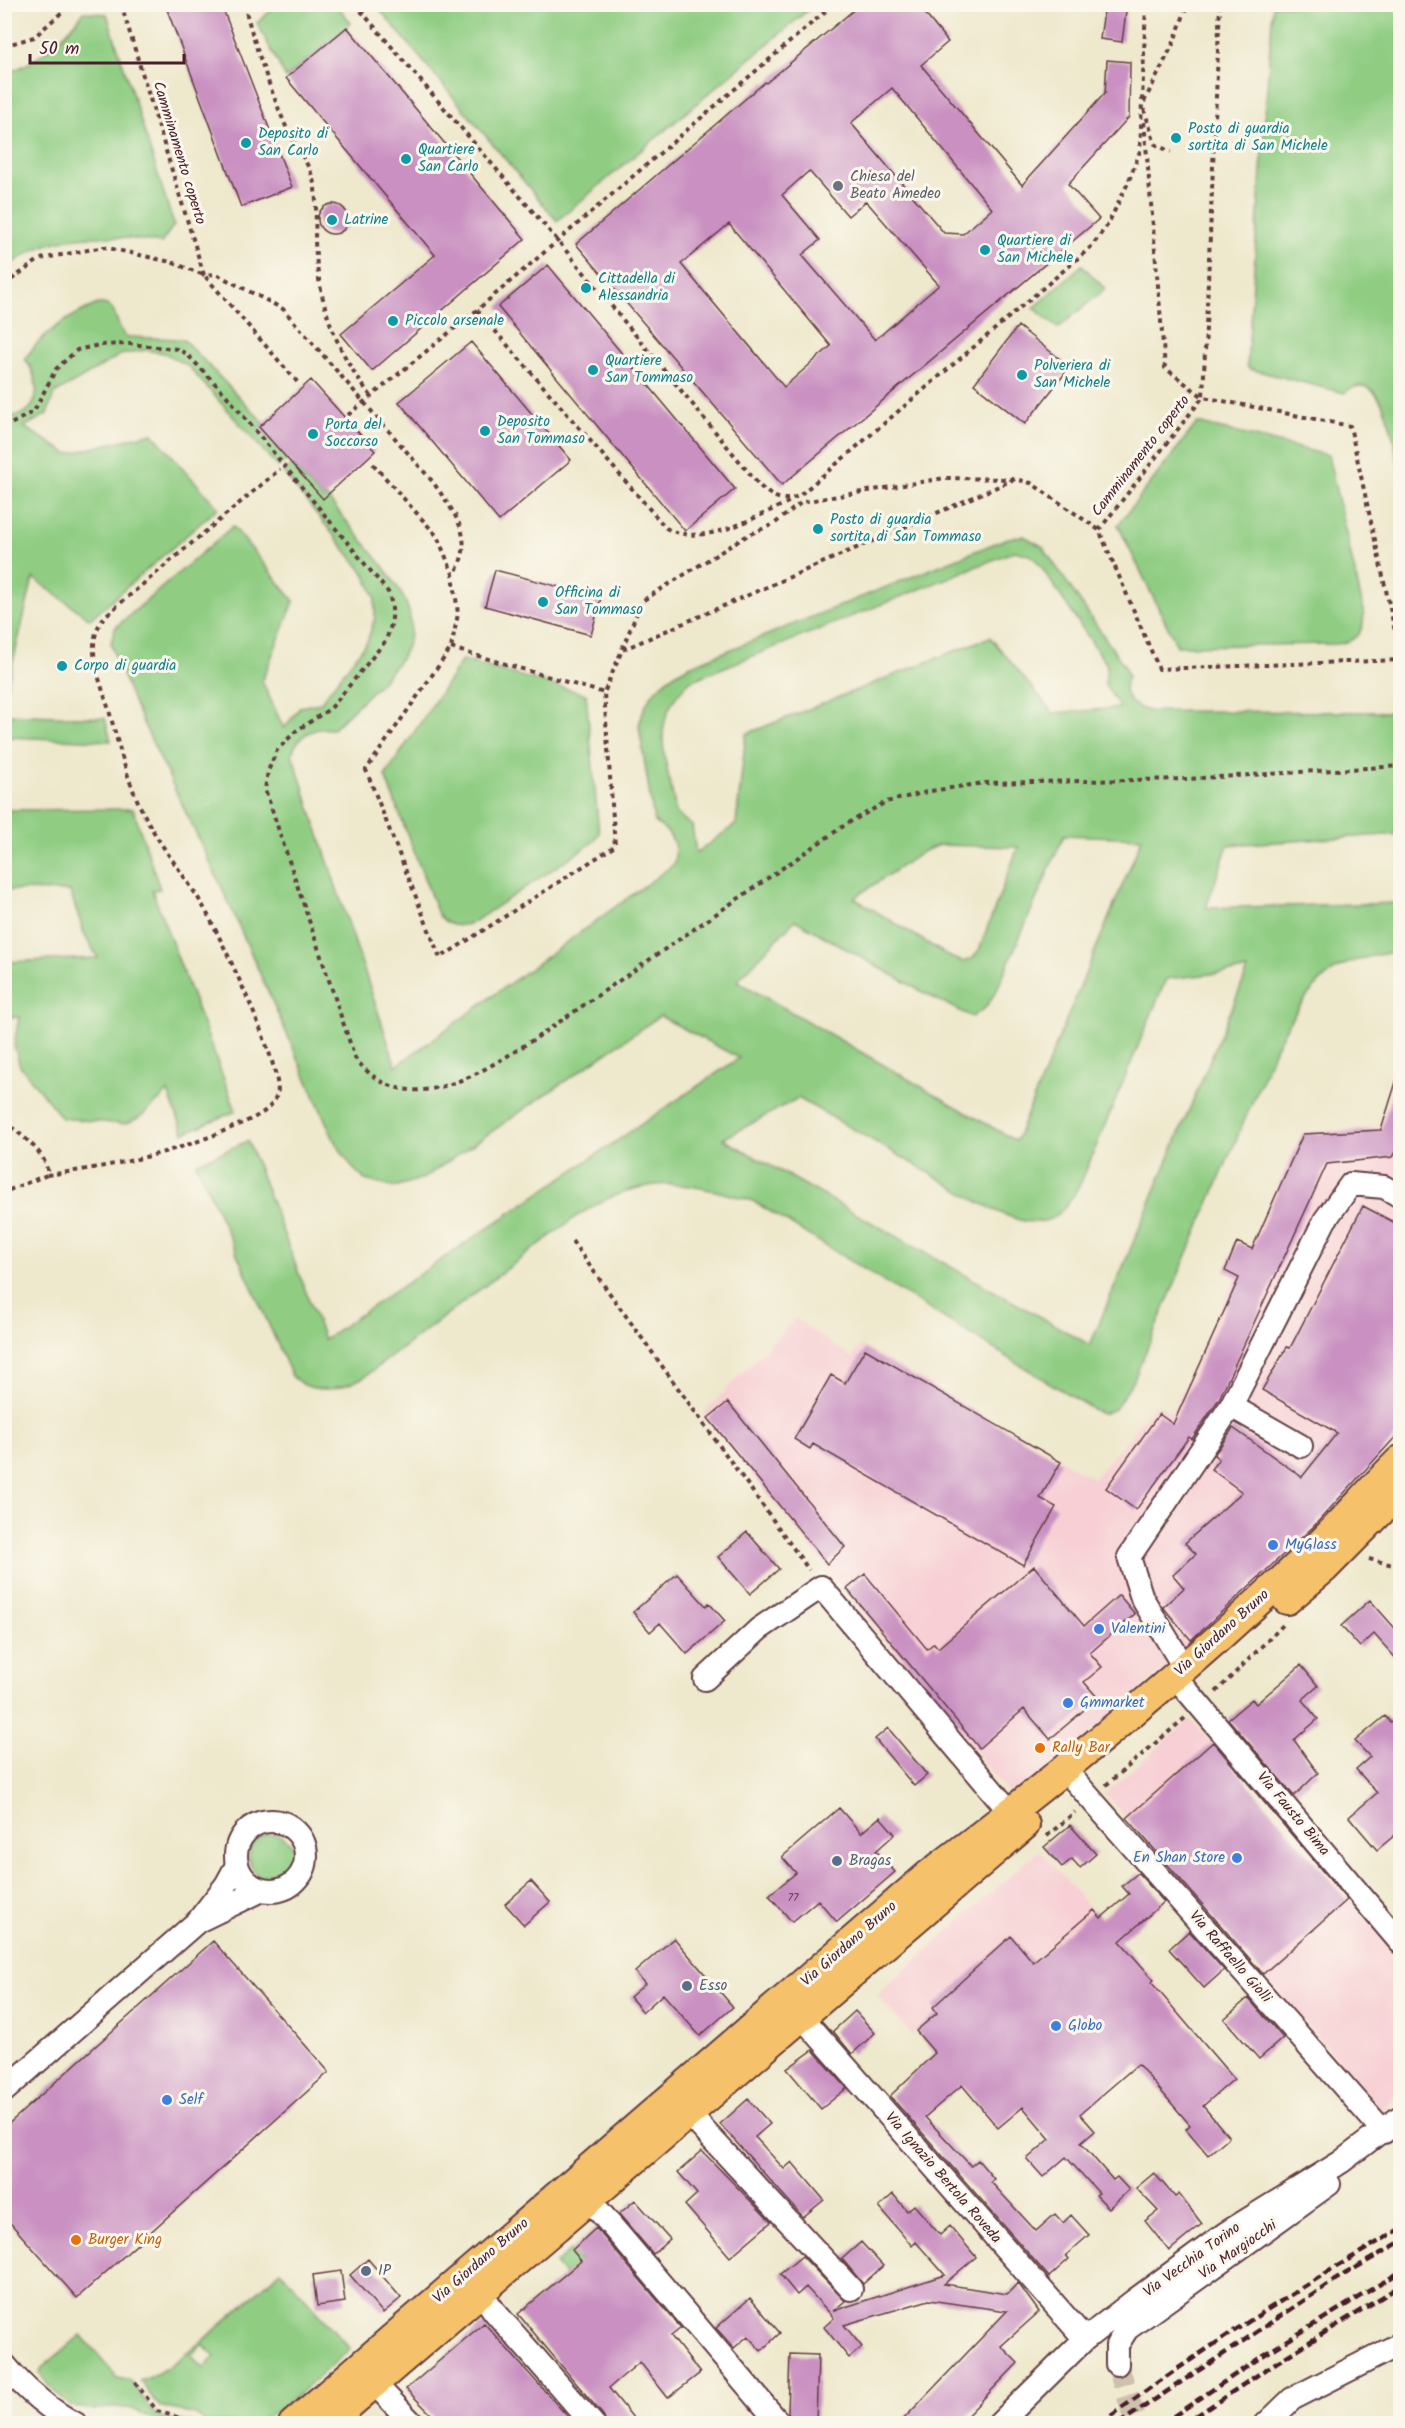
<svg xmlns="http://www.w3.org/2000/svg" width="1405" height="2428" viewBox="0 0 1405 2428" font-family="Kalam,sans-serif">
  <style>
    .built { fill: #f7cfd4 }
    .green { fill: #90cd83; stroke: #6d7657; stroke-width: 1.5; fill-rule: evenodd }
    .building { fill: #c990c1; fill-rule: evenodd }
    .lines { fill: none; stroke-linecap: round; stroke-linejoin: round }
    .minor-tunnel { stroke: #cdc0ac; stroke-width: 22; stroke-dasharray: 22 11; stroke-linecap: butt }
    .minor-casing { stroke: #633d43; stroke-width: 26 }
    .major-casing { stroke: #633d43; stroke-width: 32 }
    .path { stroke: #633d43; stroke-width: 4; stroke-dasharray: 4.5 4.5; stroke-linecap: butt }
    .minor { stroke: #fff; stroke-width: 22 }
    .major { stroke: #f5c16b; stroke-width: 28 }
    .rail { stroke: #4a1f2b; stroke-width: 4.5; stroke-dasharray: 9 4.5; stroke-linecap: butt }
    .culture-dot { fill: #0f9aa8; stroke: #fbf7ec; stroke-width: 2 }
    .worship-dot { fill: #6b7280; stroke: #fbf7ec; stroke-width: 2 }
    .shop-dot { fill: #3f7fe0; stroke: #fbf7ec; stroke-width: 2 }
    .food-dot { fill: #e8710a; stroke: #fbf7ec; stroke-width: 2 }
    .service-dot { fill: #5c6f8a; stroke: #fbf7ec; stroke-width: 2 }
    .labels { text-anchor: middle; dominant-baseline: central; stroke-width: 6; stroke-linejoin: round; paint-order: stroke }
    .number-label { font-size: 12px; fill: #6a3b50 }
    .culture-label { font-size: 15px; fill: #0d838f; stroke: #fbf7ec; text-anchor: start }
    .street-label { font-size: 15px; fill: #4a1f2b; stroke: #fbf7ec }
    .worship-label { font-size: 15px; fill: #5b616d; stroke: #fbf7ec; text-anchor: start }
    .shop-label { font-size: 15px; fill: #366cbe; stroke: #fbf7ec; text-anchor: start }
    .food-label { font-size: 15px; fill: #c56008; stroke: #fbf7ec; text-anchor: start }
    .service-label { font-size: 15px; fill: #4e5e75; stroke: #fbf7ec; text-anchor: start }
  </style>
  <rect width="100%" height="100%" fill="#fbf7ec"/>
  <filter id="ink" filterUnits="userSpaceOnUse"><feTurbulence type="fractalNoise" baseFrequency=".0167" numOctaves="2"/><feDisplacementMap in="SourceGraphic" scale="12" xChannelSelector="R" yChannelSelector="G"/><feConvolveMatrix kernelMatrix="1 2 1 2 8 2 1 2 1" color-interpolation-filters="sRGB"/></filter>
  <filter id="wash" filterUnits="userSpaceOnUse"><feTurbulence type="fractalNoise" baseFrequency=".008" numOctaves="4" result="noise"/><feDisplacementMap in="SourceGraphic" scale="24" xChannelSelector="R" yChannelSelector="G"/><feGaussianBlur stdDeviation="1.35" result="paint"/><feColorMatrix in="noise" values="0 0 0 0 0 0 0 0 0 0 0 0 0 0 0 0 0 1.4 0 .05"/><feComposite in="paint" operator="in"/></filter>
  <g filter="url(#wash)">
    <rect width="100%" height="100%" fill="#eee8cc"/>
    <path class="built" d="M 1400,1067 L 1400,1432 L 1316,1532 L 1218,1624 L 1013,1799 L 703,1414 L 795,1318 L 852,1358 L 861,1345 L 1094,1479 L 1155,1405 L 1160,1405 L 1172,1413 L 1302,1132 L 1379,1127 Z
      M 1190,1719 L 1400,1958 L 1400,2089 L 1383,2112 L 1105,1794 Z
      M 1039,1850 L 1188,2019 L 1186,2022 L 1234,2079 L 1188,2121 L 1137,2064 L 1050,2139 L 1023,2107 L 998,2128 L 917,2031 L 912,2035 L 877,1995 Z"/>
    <path class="green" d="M 336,4 L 351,23 L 286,78 L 257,23 L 277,5 Z
      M 376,5 L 814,5 L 557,221 Z
      M 1273,5 L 1400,5 L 1400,471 C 1395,448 1385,361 1344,393 L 1250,369 L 1247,366 Z
      M 84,12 L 107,14 L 174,225 L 161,243 C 108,233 47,230 5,270 L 5,72 C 34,68 66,35 84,12 Z
      M 1082,265 L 1105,289 L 1058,328 L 1034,308 Z
      M 98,304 C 120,302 113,326 126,337 L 183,339 L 264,423 L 259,427 L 288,459 L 278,467 L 188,366 L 165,353 L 145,350 L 120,355 L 54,394 L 47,414 L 24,427 L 68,454 L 152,433 L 218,508 L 90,619 L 33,578 L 5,696 L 7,559 L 4,557 L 5,416 C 42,419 43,382 25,359 C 42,333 69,316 98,304 Z
      M 1197,423 L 1328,455 L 1363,608 C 1366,629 1358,642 1337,644 L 1177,646 L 1118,525 Z
      M 292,465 L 323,499 L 326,496 C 348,525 392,571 406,603 C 413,620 412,640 402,656 C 384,683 355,706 333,729 C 314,726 297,735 292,754 L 396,1066 L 673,865 C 680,847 671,831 654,822 L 639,726 C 644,697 661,681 687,667 L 1008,538 L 1024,536 L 1042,546 L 1125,667 L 1128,677 C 1119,696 1133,707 1149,711 L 1400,712 L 1400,834 L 1228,845 L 1206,908 L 1400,903 L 1400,951 C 1382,954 1363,957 1346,964 C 1312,978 1285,1026 1271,1058 L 1134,1379 L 1115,1409 L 1102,1414 L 1094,1410 L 753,1201 C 679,1180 645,1173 577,1216 L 364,1377 C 340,1390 313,1397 292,1376 L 196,1163 L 248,1141 L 324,1339 L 739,1058 L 660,1016 L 424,1178 L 394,1187 L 365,1180 L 352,1167 L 335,1142 L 221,886 L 134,704 L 113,651 L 111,643 L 115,628 L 233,526 L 294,601 L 262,681 L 284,729 L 300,707 L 320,703 L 367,642 L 375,618 L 375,597 L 364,573 L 283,472 ZM 1015,551 L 1030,555 L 1038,562 L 1107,665 L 1105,684 L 1120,708 L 1053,713 L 990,637 L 746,734 L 736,824 L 696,853 L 692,826 L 676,813 C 668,760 645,723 690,681 ZM 1064,835 L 1142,838 L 1016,1141 L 737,981 L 795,920 L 930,996 L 972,1017 L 985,1008 L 996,992 ZM 939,845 L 1018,847 L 979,950 L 973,958 L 963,962 L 950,957 L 854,898 L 924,851 ZM 1248,970 L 1090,1345 L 723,1139 L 798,1098 C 840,1122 883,1146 926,1171 C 954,1186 1005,1224 1038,1222 C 1060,1221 1073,1198 1082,1180 L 1166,979 Z
      M 462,660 L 586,694 L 599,833 L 592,843 L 478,919 C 464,928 448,929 438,914 L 385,776 Z
      M 5,714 L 105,718 L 111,741 L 5,737 Z
      M 133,809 L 160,889 L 152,890 L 236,1111 L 184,1133 L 168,1092 C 153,1105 142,1120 123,1124 L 62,1118 L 20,1066 L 14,1046 L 19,1017 L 5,1017 L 5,962 L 98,958 L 85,936 L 70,891 L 5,890 L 5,810 Z
      M249 1857a23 23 0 1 1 46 0a23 23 0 1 1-46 0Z
      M 570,2251 L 603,2287 L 587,2301 L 555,2264 Z
      M 281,2271 L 350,2349 L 299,2394 L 274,2413 L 254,2423 L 206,2423 L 196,2415 L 159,2406 L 140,2381 C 177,2371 249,2298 281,2271 ZM 203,2344 L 215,2357 L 203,2368 L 191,2355 Z
      M 81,2335 L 118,2378 L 131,2381 L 153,2412 L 163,2418 L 192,2423 L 163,2423 L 129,2408 L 106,2407 L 94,2410 L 71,2406 L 56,2394 L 40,2374 L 42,2368 Z"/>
    <g id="blocks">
      <path class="building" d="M 165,4 L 221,4 L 292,187 L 241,207 Z
        M 861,4 L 917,4 L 948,42 L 921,65 L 1022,185 L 1105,93 L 1107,60 L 1130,62 L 1129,117 L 1068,184 L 1099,219 L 782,485 L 576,244 L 765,82 L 766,83 ZM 892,88 L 992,209 L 963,234 L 944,233 L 851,123 ZM 809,171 L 848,216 L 866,201 L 939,285 L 875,340 L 802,255 L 820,240 L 782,195 ZM 729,224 L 831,346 L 784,387 L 681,264 Z
        M 1105,4 L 1127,4 L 1122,42 L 1100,39 Z
        M 347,27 L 525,239 L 372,371 L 341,334 L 435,255 L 286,78 Z
        M318 219a15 15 0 1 1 30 0a15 15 0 1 1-30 0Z
        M 548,265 L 735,489 L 685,531 L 498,307 Z
        M 1018,326 L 1070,367 L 1025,424 L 974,384 Z
        M 471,342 L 571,460 L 499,521 L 399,402 Z
        M 311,380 L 375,451 L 323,499 L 259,427 Z
        M 495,570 L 601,598 L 591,635 L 485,606 Z
        M 1397,1079 L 1401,1080 L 1401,1144 L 1393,1157 L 1327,1164 L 1219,1399 L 1192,1439 L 1189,1437 L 1136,1510 L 1106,1488 L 1159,1414 L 1173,1424 L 1239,1278 L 1225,1271 L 1237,1242 L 1252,1249 L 1303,1134 L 1381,1130 Z
        M 1363,1206 L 1401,1226 L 1401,1431 L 1313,1527 L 1191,1640 L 1163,1607 L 1184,1588 L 1173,1575 L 1196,1554 L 1185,1543 L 1242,1492 L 1211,1469 L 1219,1459 L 1214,1455 L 1233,1428 L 1302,1477 L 1337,1433 L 1262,1390 L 1287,1347 L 1290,1348 Z
        M 865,1349 L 1061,1462 L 1040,1498 L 1056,1507 L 1023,1565 L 813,1444 L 810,1449 L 794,1439 L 831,1375 L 845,1383 Z
        M 728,1402 L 845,1547 L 827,1564 L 708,1418 Z
        M 747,1532 L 779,1569 L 750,1594 L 718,1557 Z
        M 1034,1566 L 1084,1626 L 1119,1595 L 1135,1614 L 1090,1653 L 1102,1667 L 1084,1682 L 1098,1698 L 1050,1739 L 1024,1709 L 979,1748 L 847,1589 L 865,1574 L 927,1649 L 934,1643 L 938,1648 Z
        M 677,1574 L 706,1606 L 709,1603 L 725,1621 L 687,1654 L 660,1623 L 650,1632 L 633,1612 Z
        M 1370,1600 L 1401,1635 L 1401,1664 L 1374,1634 L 1360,1647 L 1341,1626 Z
        M 1301,1665 L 1318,1686 L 1302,1700 L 1318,1719 L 1294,1740 L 1318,1773 L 1294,1796 L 1228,1719 L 1252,1699 L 1256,1704 Z
        M 1401,1713 L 1401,1830 L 1377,1850 L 1349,1817 L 1377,1793 L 1356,1769 L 1370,1757 L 1355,1741 L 1385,1716 L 1390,1722 Z
        M 888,1728 L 927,1775 L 914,1786 L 875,1739 Z
        M 1213,1742 L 1347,1900 L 1263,1974 L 1127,1818 Z
        M 839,1808 L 861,1833 L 880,1817 L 895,1834 L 876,1851 L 895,1872 L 837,1922 L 818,1900 L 792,1922 L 769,1895 L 796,1873 L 782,1857 Z
        M 1070,1825 L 1096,1854 L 1080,1868 L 1072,1859 L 1062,1867 L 1044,1847 Z
        M 1138,1873 L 1164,1902 L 1120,1941 L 1154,1980 L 1151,1982 L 1234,2079 L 1203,2106 L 1229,2137 L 1208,2155 L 1186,2129 L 1190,2125 L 1138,2064 L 1080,2114 L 1095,2131 L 1081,2143 L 1113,2180 L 1117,2177 L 1129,2190 L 1109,2208 L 1096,2195 L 1099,2193 L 1066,2157 L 1043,2177 L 1027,2159 L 1050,2139 L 1023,2107 L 998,2128 L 962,2085 L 925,2117 L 971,2166 L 978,2160 L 994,2179 L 991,2182 L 1036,2231 L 1055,2214 L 1063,2223 L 1071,2215 L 1089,2235 L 1066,2255 L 1069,2259 L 1049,2277 L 890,2096 L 935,2053 L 916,2031 L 937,2013 L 933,2007 L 1011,1936 L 1033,1962 L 1094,1910 L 1101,1918 L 1129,1894 L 1122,1886 Z
        M 531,1881 L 550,1902 L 524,1925 L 505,1904 Z
        M 1189,1931 L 1224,1970 L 1204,1988 L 1169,1949 Z
        M 674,1938 L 733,2007 L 700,2036 L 663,1994 L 643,2012 L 630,1997 L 645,1984 L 635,1972 Z
        M 213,1941 L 329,2072 L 77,2298 L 4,2216 L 4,2128 Z
        M 1248,1998 L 1283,2038 L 1259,2059 L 1224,2019 Z
        M 855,2011 L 875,2033 L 852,2054 L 833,2031 Z
        M 813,2050 L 847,2088 L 821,2109 L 787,2069 Z
        M 748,2099 L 770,2124 L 755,2137 L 784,2169 L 792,2162 L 824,2200 L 803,2217 L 720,2124 Z
        M 702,2151 L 771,2222 L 730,2257 L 685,2205 L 697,2194 L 678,2172 Z
        M 1154,2173 L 1175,2197 L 1179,2194 L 1202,2224 L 1169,2251 L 1145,2221 L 1158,2211 L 1136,2188 Z
        M 893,2194 L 907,2211 L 914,2205 L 940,2235 L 950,2226 L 976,2257 L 944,2284 L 1007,2294 L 1018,2283 L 1039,2312 L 1001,2346 L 1018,2363 L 959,2424 L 899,2424 L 1007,2311 L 929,2300 L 844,2325 L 862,2347 L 849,2358 L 824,2327 L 834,2318 L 806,2287 L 797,2295 L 780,2274 L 802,2256 L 845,2301 L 833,2311 L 945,2275 L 916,2242 L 912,2246 L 879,2207 Z
        M 635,2200 L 670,2239 L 653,2254 L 619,2214 Z
        M 596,2228 L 681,2328 L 671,2336 L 700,2373 L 668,2398 L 640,2362 L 623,2376 L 609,2388 L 638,2424 L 606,2424 L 603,2415 L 518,2314 L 581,2261 L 572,2250 Z
        M 861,2242 L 883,2266 L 863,2284 L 842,2259 Z
        M 368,2259 L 401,2298 L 383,2313 L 350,2275 Z
        M 341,2271 L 345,2302 L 317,2306 L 313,2275 Z
        M 750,2298 L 780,2333 L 761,2351 L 748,2336 L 734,2348 L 716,2328 Z
        M 484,2323 L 568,2417 L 575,2424 L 441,2424 L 406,2389 Z
        M 790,2354 L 818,2355 L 816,2424 L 793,2424 L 788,2412 Z"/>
    </g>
  </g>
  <g filter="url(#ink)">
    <use href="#blocks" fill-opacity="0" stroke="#633d43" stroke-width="1.5"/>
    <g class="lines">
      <path class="minor-tunnel" d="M 1117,2364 L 1137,2424"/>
      <g class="minor-casing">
        <path id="minor" d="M 1301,1446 L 1231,1406 L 1325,1220 L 1351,1184 L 1384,1187 L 1400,1196
          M 1184,1667 L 1142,1598 L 1129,1557 L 1231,1406
          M 705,1679 L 759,1629 L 821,1587 L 1011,1813
          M 1184,1687 L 1400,1942
          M 1075,1781 L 1384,2132
          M236 1856a35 35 0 1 1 70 0a35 35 0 1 1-70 0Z
          M 237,1865 L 226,1885 L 198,1921 L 262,1890
          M 802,2017 L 1085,2339
          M 4,2091 L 198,1921
          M 688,2113 L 851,2289
          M 588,2198 L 780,2424
          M 480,2291 L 494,2311 L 593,2424
          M 4,2364 C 24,2388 49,2410 76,2424
          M 1117,2364 L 1117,2345 L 1127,2329 L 1329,2184
          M 374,2383 L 413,2424
          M 999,2424 L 1085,2339 L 1135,2300 L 1226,2233 L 1341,2162 L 1400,2117
          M 1266,2424 L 1292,2399 L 1400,2344"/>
      </g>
      <g class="major-casing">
        <path id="major" d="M 1287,1600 L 1325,1568 L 1400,1492
          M 293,2424 L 928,1875 C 1057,1779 1182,1674 1299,1564 C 1335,1531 1366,1494 1400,1460
          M 327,2424 L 1025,1825"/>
      </g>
      <path class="path" d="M 121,4 L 204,275 L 216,274 L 283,309 L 433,482 C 454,513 477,538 454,574
        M 244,4 C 255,47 270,89 287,129 C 294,144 305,158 311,173 C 319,193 315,219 315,241 C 318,301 334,349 371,396
        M 355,4 L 558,241 L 759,485 C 771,497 784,504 800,495 L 1076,260 L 1092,246 L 1108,224 L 1128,183 L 1140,151 L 1146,4
        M 1220,4 L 1203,397 L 1350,426 L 1400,654
        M 4,46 L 34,37 L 71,4
        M 1144,102 L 1173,44 L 1188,4
        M 1144,109 L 1155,144 L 1171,152
        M 4,285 L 40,259 L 104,247 L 171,262 L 204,275 L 299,384
        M 477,310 L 666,528 C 704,549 756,516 791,501
        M 348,415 L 477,310 L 834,4
        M 4,428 L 34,411 L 56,369 L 77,350 L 99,345 L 129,344 L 177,349 L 187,354 L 226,395 L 388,592 C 395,610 393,626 384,643 L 331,708 L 296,731 L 277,750 L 268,771 L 265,789 L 355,1058 C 407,1125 482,1072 536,1038 L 845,825 L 886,802 L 931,791 L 984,783 L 1186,779 L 1400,766
        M 373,464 L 437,536 L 453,574 L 458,614 L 451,648 L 366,770 L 440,958 L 615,846 L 604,693 L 622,650 L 1015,479 L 1031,483 L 1099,530 L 1159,669 L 1400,660
        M 1099,530 L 1203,397 L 1165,368 L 1144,121
        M 451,648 L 604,693
        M 622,649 L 642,601 L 748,535 L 774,524 L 802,502 L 945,478 L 1013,479
        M 4,1121 C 18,1133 50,1154 47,1175 L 4,1192
        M 47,1175 C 113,1166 169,1155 231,1128 C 248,1120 270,1114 277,1095 C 286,1072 218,932 203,906 C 185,875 160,847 144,814 C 127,782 118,742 108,707 C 99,677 83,643 105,616 L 280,469
        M 572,1241 L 809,1570
        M 1369,1559 L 1397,1566 L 1400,1562
        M 1216,1692 L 1285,1623
        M 1106,1785 L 1185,1718
        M 1047,1836 L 1075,1812
        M 135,2382 L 157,2411 L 200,2424"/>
      <use href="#minor" class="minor"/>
      <use href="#major" class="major"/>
      <path class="rail" d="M 1100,2424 C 1196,2353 1297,2289 1400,2229
        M 1118,2424 L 1338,2278 L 1400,2242
        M 1162,2424 L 1267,2353 L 1400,2272
        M 1184,2424 L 1274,2364 L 1400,2286"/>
    </g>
  </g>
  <g class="culture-dot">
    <circle cx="1176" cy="138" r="6"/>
    <circle cx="246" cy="143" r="6"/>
    <circle cx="406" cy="159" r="6"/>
    <circle cx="332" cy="220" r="6"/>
    <circle cx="985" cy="250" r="6"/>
    <circle cx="586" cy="288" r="6"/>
    <circle cx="393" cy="321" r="6"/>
    <circle cx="593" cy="370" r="6"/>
    <circle cx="1022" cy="375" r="6"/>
    <circle cx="485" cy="431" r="6"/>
    <circle cx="313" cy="434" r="6"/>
    <circle cx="818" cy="529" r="6"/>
    <circle cx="543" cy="602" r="6"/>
    <circle cx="62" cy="666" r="6"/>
  </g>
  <circle class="worship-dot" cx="838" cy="186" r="6"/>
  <g class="shop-dot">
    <circle cx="1273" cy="1545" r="6"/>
    <circle cx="1099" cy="1629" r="6"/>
    <circle cx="1068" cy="1703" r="6"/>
    <circle cx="1237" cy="1858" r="6"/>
    <circle cx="1056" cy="2026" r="6"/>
    <circle cx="167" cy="2100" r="6"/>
  </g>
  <g class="food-dot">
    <circle cx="1040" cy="1748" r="6"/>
    <circle cx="76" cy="2240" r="6"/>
  </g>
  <g class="service-dot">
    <circle cx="837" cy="1861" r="6"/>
    <circle cx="687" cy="1986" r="6"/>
    <circle cx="366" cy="2271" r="6"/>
  </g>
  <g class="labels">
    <g class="number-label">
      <text x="793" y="1897">77</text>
    </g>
    <g class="culture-label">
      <text x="1188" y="129">Posto di guardia<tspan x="1188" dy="17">sortita di San Michele</tspan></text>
      <text x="258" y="134">Deposito di<tspan x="258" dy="17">San Carlo</tspan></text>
      <text x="418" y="150">Quartiere<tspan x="418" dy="17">San Carlo</tspan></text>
      <text x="344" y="220">Latrine</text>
      <text x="997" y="241">Quartiere di<tspan x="997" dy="17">San Michele</tspan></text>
      <text x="598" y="279">Cittadella di<tspan x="598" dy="17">Alessandria</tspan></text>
      <text x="405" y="321">Piccolo arsenale</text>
      <text x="605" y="361">Quartiere<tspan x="605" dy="17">San Tommaso</tspan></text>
      <text x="1034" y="366">Polveriera di<tspan x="1034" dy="17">San Michele</tspan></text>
      <text x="497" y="422">Deposito<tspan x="497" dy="17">San Tommaso</tspan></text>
      <text x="325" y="425">Porta del<tspan x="325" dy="17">Soccorso</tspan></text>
      <text x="830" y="520">Posto di guardia<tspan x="830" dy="17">sortita di San Tommaso</tspan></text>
      <text x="555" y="593">Officina di<tspan x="555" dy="17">San Tommaso</tspan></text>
      <text x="74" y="666">Corpo di guardia</text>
    </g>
    <g class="street-label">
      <text transform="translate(179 153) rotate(73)">Camminamento coperto</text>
      <text transform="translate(1141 456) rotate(-52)">Camminamento coperto</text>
      <text transform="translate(1222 1633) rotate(-42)">Via Giordano Bruno</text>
      <text transform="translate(1293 1814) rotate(50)">Via Fausto Bima</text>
      <text transform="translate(849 1944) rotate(-41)">Via Giordano Bruno</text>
      <text transform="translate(1230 1957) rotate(49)">Via Raffaello Giolli</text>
      <text transform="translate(943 2178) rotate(49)">Via Ignazio Bertola Roveda</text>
      <text transform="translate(1238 2250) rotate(-35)">Via Margiocchi</text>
      <text transform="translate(1192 2260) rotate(-36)">Via Vecchia Torino</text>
      <text transform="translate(481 2261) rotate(-41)">Via Giordano Bruno</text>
    </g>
    <g class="worship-label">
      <text x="850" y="177">Chiesa del<tspan x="850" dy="17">Beato Amedeo</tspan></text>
    </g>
    <g class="shop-label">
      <text x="1285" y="1545">MyGlass</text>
      <text x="1111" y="1629">Valentini</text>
      <text x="1080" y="1703">Gmmarket</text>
      <text x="1225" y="1858" text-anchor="end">En Shan Store</text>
      <text x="1068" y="2026">Globo</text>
      <text x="179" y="2100">Self</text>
    </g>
    <g class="food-label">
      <text x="1052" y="1748">Rally Bar</text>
      <text x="88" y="2240">Burger King</text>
    </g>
    <g class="service-label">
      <text x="849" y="1861">Bragas</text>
      <text x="699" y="1986">Esso</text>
      <text x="378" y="2271">IP</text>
    </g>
  </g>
  <rect width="1405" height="2428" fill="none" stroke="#fbf7ec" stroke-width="24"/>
  <path d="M30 54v9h154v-9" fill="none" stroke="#4a1f2b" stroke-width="3"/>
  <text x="39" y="54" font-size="18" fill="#4a1f2b" stroke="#fbf7ec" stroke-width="4.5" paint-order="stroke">50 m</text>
</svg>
